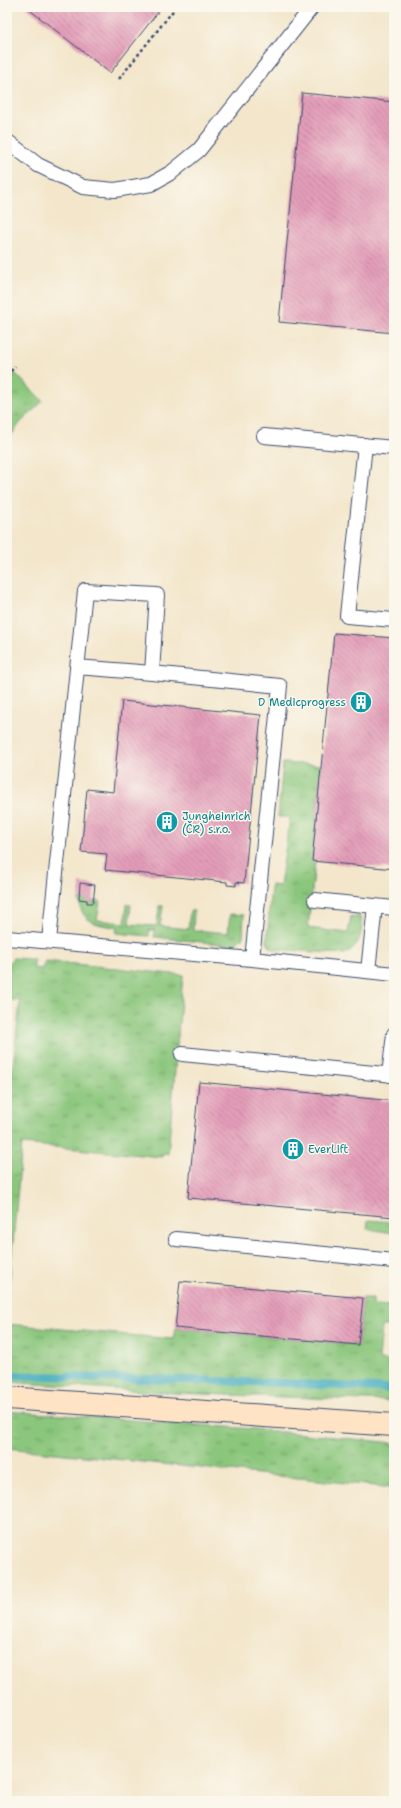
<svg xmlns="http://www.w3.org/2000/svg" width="401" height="1808" viewBox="0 0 401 1808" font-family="'Shantell Sans',sans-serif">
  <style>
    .grass { fill: url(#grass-tufts); stroke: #527a6c }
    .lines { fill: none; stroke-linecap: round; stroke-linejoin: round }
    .stream { stroke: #3daabd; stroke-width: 8 }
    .building { fill: url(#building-back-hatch) }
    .lane-casing { stroke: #3b4a6e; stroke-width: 16 }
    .secondary-casing { stroke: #3b4a6e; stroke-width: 24 }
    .path { stroke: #3b4a6e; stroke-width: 2.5; stroke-dasharray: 3 3; stroke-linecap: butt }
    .lane { stroke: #fff; stroke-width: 14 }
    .secondary { stroke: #fee4c5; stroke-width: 22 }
    .labels { text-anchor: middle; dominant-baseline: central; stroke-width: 3; stroke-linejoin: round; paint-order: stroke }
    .culture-label { font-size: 11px; fill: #0d838f; stroke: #fbf7ec; text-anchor: start }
  </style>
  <defs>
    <pattern id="grass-tufts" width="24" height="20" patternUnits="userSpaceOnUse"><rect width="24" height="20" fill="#8ac67b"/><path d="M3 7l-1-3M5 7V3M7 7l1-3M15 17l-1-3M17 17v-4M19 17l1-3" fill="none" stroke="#70a168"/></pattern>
    <pattern id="building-back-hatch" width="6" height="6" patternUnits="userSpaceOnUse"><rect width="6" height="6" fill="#e49eb9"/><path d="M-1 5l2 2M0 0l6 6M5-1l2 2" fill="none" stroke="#b8819a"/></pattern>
  </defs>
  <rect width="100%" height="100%" fill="#fbf7ec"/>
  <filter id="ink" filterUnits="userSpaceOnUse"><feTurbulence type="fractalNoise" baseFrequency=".025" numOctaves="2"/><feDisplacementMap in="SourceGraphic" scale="8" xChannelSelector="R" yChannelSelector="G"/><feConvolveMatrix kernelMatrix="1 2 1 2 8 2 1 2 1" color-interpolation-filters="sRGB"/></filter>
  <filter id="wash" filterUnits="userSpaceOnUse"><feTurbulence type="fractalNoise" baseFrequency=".012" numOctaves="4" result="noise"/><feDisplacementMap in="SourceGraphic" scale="16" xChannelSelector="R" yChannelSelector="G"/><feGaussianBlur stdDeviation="0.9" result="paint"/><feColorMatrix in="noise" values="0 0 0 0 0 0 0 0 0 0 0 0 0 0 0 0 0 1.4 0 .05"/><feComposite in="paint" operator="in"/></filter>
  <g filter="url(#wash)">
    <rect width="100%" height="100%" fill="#f3e6cb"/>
    <path class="grass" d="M 7,365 L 43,401 L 20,423 L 7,441 Z
      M 283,763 L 321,765 L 312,861 L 315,862 L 308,928 L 348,933 L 351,916 L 360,917 C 365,931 358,949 344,954 L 274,949 L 269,946 L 267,941 L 271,885 L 280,886 L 290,817 L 278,817 Z
      M 79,899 L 87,900 L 88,903 L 93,903 L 93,901 L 100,901 L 97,920 L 125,923 L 127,904 L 131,905 L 129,924 L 157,926 L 159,906 L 163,906 L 160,926 L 188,929 L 190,911 L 194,911 L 193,930 L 228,933 L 230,914 L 244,915 L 243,937 L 235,944 L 230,945 L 154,937 L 155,930 L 149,930 L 149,936 L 116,933 L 117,927 C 97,925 81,923 79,899 Z
      M 13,958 L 32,959 L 35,960 L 33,968 L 42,969 L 45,961 L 183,975 L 168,1154 L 163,1153 L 162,1157 L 22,1144 L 7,1307 L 7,1125 L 20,1001 L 7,999 L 9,963 Z
      M 368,1220 L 394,1222 L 394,1233 L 367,1229 Z
      M 363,1298 L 373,1298 L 373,1305 L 394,1306 L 394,1326 L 382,1326 L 379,1360 L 394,1361 L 394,1401 L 174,1393 L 7,1382 L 7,1324 L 173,1339 L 175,1328 L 358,1345 Z
      M 7,1411 L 254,1429 L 394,1443 L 394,1488 L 7,1448 Z"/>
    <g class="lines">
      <path class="stream" d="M 7,1375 L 282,1383 L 394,1389"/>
    </g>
    <g id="blocks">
      <path class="building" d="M 26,7 L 162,7 L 110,73 Z
        M 302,93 L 394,102 L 394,333 L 279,322 Z
        M 334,633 L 394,638 L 394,869 L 312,861 Z
        M 122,701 L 261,715 L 244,883 L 236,882 L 236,886 L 227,885 L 227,882 L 105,870 L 107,854 L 81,852 L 87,789 L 113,792 Z
        M 80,883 L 95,885 L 93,903 L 87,903 L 87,900 L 79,899 Z
        M 199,1082 L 394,1101 L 394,1217 L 188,1198 Z
        M 180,1281 L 363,1298 L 358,1345 L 175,1328 Z"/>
    </g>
  </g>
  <g filter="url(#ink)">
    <use href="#blocks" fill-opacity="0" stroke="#3b4a6e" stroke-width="1"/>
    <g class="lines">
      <g class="lane-casing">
        <path id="lane" d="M 7,141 L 38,165 L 83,187 L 115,190 L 151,184 L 172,172 L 199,150 L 312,7
          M 264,436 L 394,448
          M 365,445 L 347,616 L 394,620
          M 77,667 L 152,673 L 280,686 L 252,959
          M 315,900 L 394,908
          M 7,938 L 252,959 L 394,974
          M 49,941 L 85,591 L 157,595 L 152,673
          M 368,971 L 375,906
          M 182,1054 L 394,1075
          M 389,1075 L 394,1034
          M 176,1239 L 394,1261"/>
      </g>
      <g class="secondary-casing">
        <path id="secondary" d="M 7,1398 L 394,1425"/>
      </g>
      <path class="path" d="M 119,79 L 176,7
        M 7,376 L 15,366"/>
      <use href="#lane" class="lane"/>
      <use href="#secondary" class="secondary"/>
    </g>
  </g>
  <defs>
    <g id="building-disc" transform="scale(1.15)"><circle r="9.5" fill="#0f9aa8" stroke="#fbf7ec"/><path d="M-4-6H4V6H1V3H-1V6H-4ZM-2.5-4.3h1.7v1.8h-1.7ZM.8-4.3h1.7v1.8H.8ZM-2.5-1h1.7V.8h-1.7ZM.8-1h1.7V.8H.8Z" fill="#fff"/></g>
  </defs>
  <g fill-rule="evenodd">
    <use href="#building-disc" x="361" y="702"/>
    <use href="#building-disc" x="167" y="822"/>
    <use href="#building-disc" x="293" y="1149"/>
  </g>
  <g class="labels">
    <g class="culture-label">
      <text x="346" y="702" text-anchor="end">D Medicprogress</text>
      <text x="182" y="816">Jungheinrich<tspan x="182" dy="13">(ČR) s.r.o.</tspan></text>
      <text x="308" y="1149">EverLift</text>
    </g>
  </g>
  <rect width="401" height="1808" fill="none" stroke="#fbf7ec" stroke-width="24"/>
</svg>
